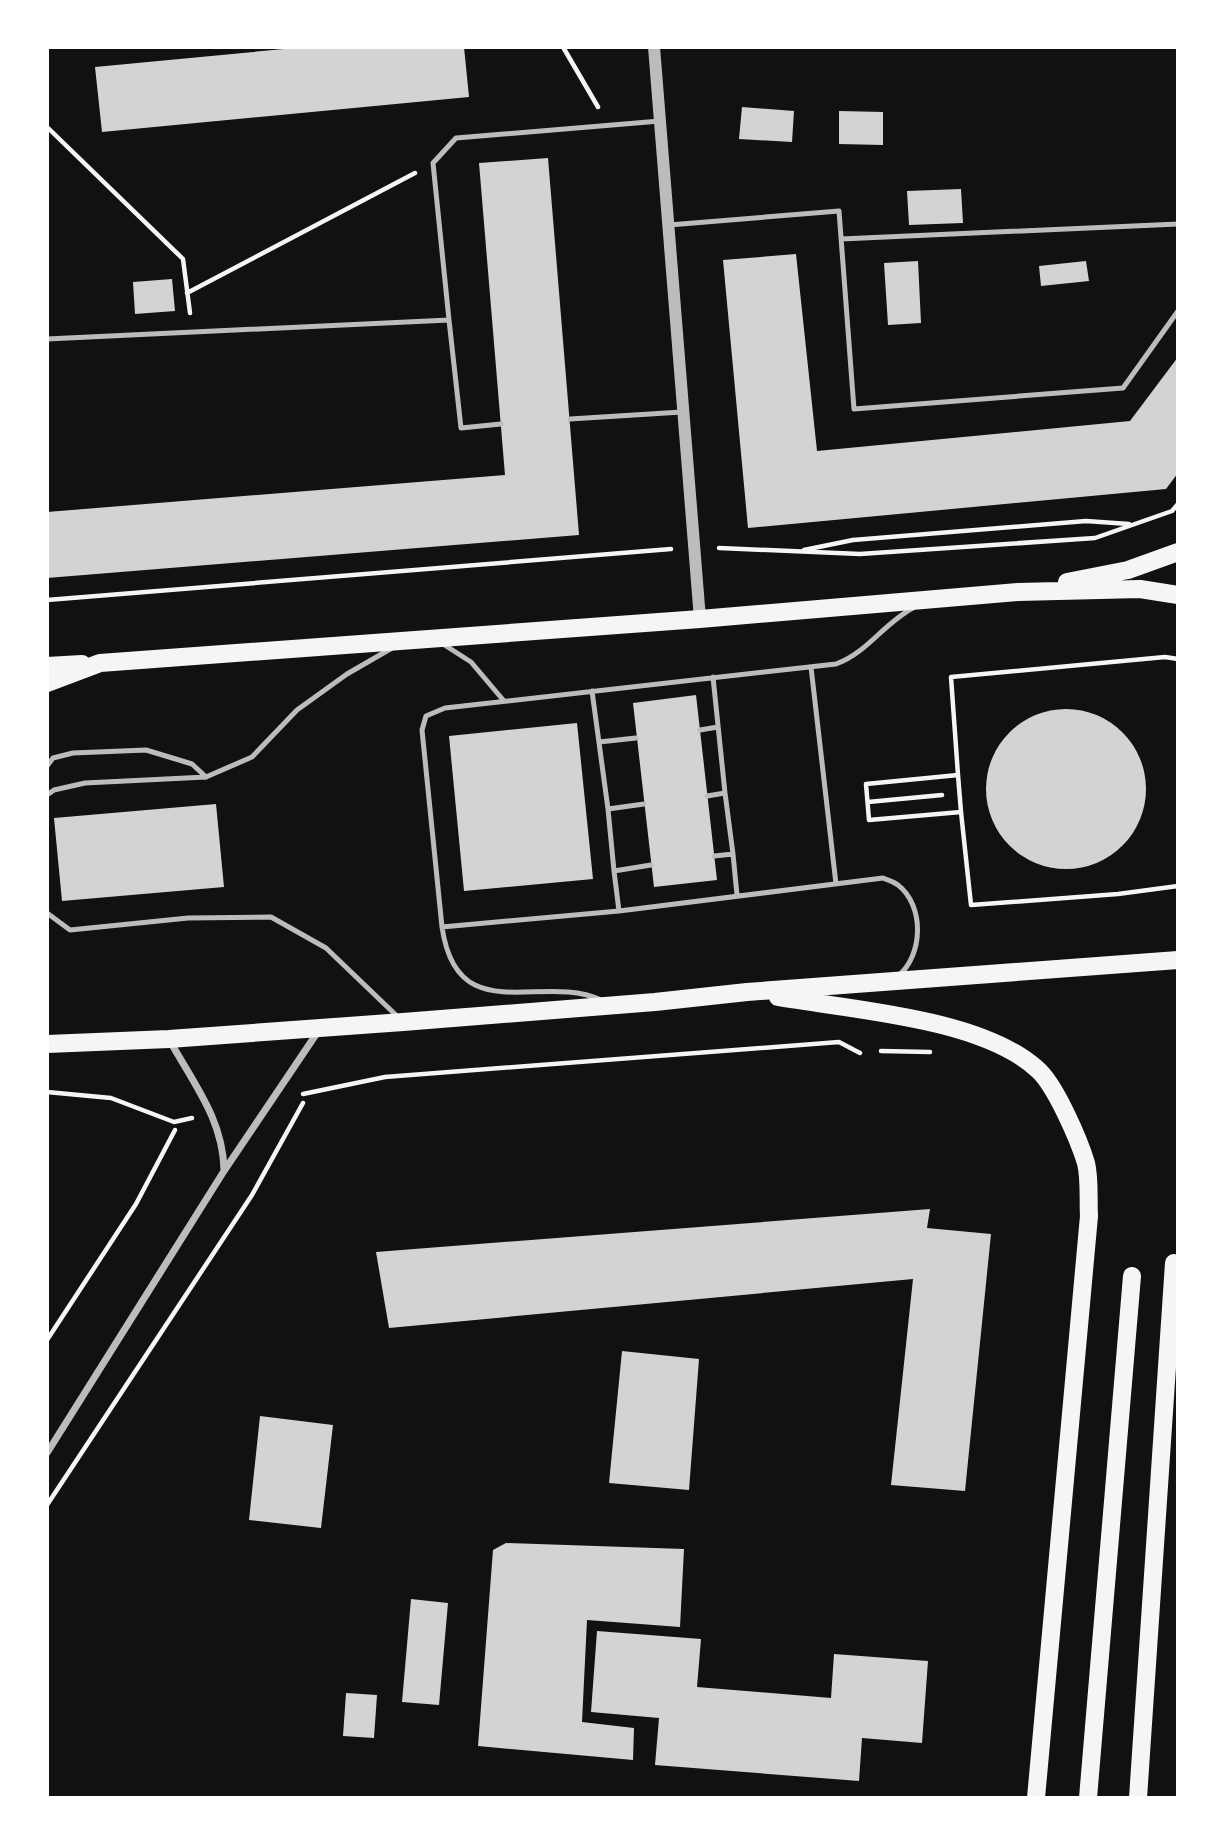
<svg xmlns="http://www.w3.org/2000/svg" width="1225" height="1845" viewBox="0 0 1225 1845" font-family="'PT Sans Narrow',sans-serif">
  <style>
    .building { fill: #d3d3d3 }
    .lines { fill: none; stroke-linecap: round; stroke-linejoin: round }
    .path { stroke: #f5f5f5; stroke-width: 4.5 }
    .service { stroke: #bcbcbc; stroke-width: 5 }
    .minor { stroke: #bcbcbc; stroke-width: 7 }
    .tertiary { stroke: #bcbcbc; stroke-width: 12 }
    .primary { stroke: #f5f5f5; stroke-width: 18 }
  </style>
  <rect width="100%" height="100%" fill="#111"/>
  <path class="building" d="M 305,47 L 464,47 L 469,97 L 102,132 L 95,67 Z
    M 742,107 L 794,111 L 792,142 L 739,139 Z
    M 839,111 L 883,112 L 883,145 L 839,144 Z
    M 548,158 L 579,535 L 47,578 L 47,512 L 505,475 L 479,163 Z
    M 961,189 L 963,223 L 909,225 L 907,191 Z
    M 796,254 L 817,451 L 1130,421 L 1178,357 L 1178,473 L 1166,489 L 748,528 L 723,260 Z
    M 918,261 L 921,323 L 888,325 L 884,263 Z
    M 1086,261 L 1089,281 L 1041,286 L 1039,266 Z
    M 172,279 L 175,311 L 135,314 L 133,282 Z
    M 696,695 L 717,880 L 654,887 L 633,703 Z
    M986 789a80 80 0 1 1 160 0a80 80 0 1 1-160 0Z
    M 577,723 L 593,879 L 464,891 L 449,736 Z
    M 216,804 L 224,887 L 62,901 L 54,818 Z
    M 930,1209 L 927,1228 L 991,1234 L 965,1491 L 891,1485 L 913,1279 L 389,1328 L 376,1252 Z
    M 622,1351 L 699,1359 L 689,1490 L 609,1483 Z
    M 260,1416 L 333,1425 L 321,1528 L 249,1520 Z
    M 506,1543 L 684,1549 L 680,1627 L 587,1620 L 582,1722 L 634,1728 L 633,1760 L 478,1746 L 493,1550 Z
    M 411,1599 L 448,1603 L 439,1705 L 402,1702 Z
    M 597,1631 L 701,1639 L 697,1687 L 831,1698 L 834,1654 L 928,1661 L 922,1743 L 862,1738 L 859,1781 L 655,1765 L 659,1718 L 591,1712 Z
    M 346,1693 L 377,1695 L 374,1738 L 343,1736 Z"/>
  <g class="lines">
    <path class="path" d="M 563,47 L 598,107
      M 47,127 L 183,259 L 190,313
      M 187,293 L 415,173
      M 719,548 L 860,554 L 1095,538 L 1172,511 L 1178,504
      M 804,550 L 853,540 L 1086,521 L 1129,524
      M 47,600 L 671,549
      M 958,775 L 961,812 L 869,820 L 866,784 L 958,775 L 951,677 L 1165,657 L 1178,659
      M 868,802 L 942,795
      M 961,812 L 971,905 L 1118,894 L 1178,886
      M 881,1051 L 930,1052
      M 47,1092 L 111,1098 L 174,1122 L 192,1118
      M 303,1094 L 385,1077 L 839,1042 L 860,1053
      M 47,1340 L 136,1204 L 175,1130
      M 47,1505 L 252,1195 L 303,1103"/>
    <path class="service" d="M 669,225 L 839,211 L 854,409 L 1123,388 L 1178,311
      M 841,239 L 1178,224
      M 449,320 L 433,163 L 456,138 L 660,121
      M 47,339 L 449,320 L 461,428 L 501,424
      M 570,419 L 682,412
      M 443,644 L 471,662 L 504,701
      M 811,667 L 836,884
      M 592,691 L 608,809 L 644,804
      M 700,730 L 718,727
      M 599,742 L 636,738
      M 47,766 L 53,758 L 73,753 L 146,750 L 192,764 L 206,777
      M 47,795 L 54,790 L 85,783 L 206,777 L 252,757 L 297,710 L 347,674 L 392,648
      M 707,796 L 725,793 L 713,677
      M 608,809 L 614,871 L 651,865
      M 733,854 L 737,895
      M 714,856 L 733,854 L 725,793
      M 619,911 L 883,878 C 888,880 894,882 898,885 C 925,906 923,956 898,976
      M 47,913 L 70,930 L 188,918 L 271,917 L 326,948 L 398,1017
      M 442,927 L 619,911 L 614,871
      M 601,1000 C 542,972 457,1031 442,927 L 422,730 L 426,716 L 445,708 L 836,664 C 867,653 884,623 913,608"/>
    <path class="minor" d="M 170,1041 C 194,1084 223,1120 224,1170
      M 47,1453 L 224,1171 L 319,1030"/>
    <path class="tertiary" d="M 654,47 L 700,619"/>
    <path class="primary" d="M 1067,582 L 1128,570 L 1178,552
      M 47,666 L 82,664
      M 47,683 L 100,663 L 700,619 L 1018,592 L 1140,589 L 1178,595
      M 778,997 C 852,1010 981,1018 1037,1069 C 1055,1084 1079,1140 1086,1163 C 1090,1179 1088,1199 1089,1216 L 1036,1798
      M 47,1044 L 169,1039 L 403,1022 L 655,1002 L 747,992 L 1178,960
      M 1088,1798 L 1132,1276
      M 1138,1798 L 1174,1263"/>
  </g>
  <rect width="1225" height="1845" fill="none" stroke="#ffffff" stroke-width="98"/>
</svg>
